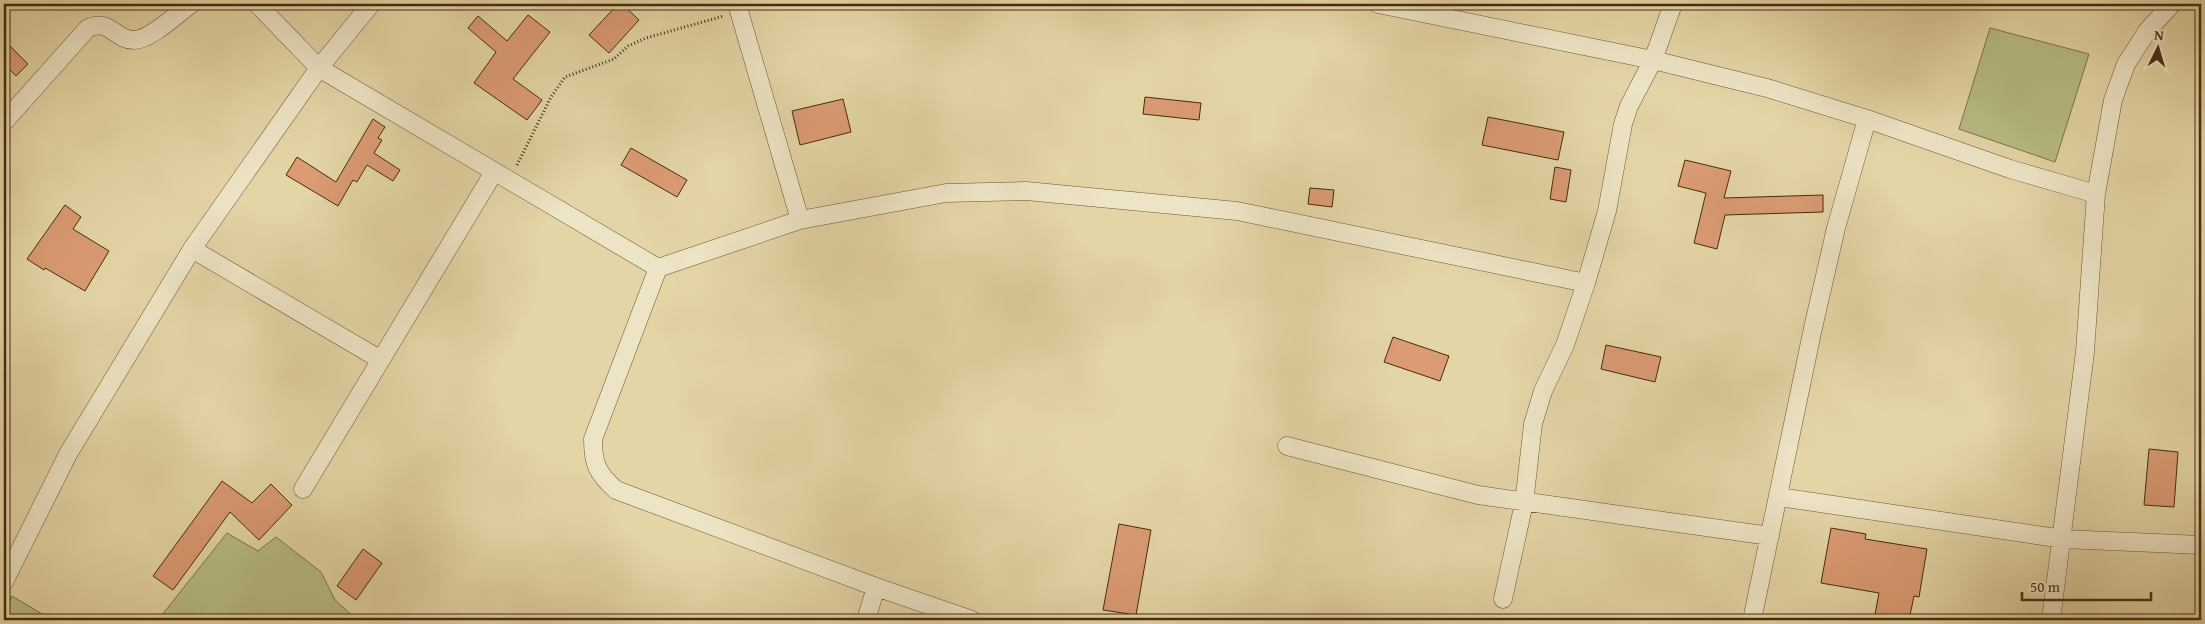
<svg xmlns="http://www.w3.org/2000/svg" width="2205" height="624" viewBox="0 0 2205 624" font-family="'Gentium Book Plus',serif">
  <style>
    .green { fill: #b7bc84; stroke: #7e744a }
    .building { fill: #db9b74; stroke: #462c0f }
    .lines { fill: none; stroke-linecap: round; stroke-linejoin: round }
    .minor-casing { stroke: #6e5635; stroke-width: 19 }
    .path { stroke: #462c0f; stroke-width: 3; stroke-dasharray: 1 2.5; stroke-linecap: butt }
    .minor { stroke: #ede4c5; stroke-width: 18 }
  </style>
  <rect width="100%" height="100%" fill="#e4d5a6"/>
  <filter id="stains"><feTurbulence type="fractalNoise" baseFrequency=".004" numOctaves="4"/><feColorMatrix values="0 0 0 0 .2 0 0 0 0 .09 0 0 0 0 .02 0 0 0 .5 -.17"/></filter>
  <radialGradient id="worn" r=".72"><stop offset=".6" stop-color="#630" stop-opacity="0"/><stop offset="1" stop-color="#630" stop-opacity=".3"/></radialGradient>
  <path class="green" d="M 1990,28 L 2089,54 L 2055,162 L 1959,129 Z
    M 227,533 L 258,551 L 276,537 L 321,572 L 335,600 L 357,620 L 158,620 Z
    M 12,596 L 52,620 L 4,620 L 4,614 Z"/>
  <path class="building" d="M 618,4 L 622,4 L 639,20 L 609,53 L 589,35 Z
    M 528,15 L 550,32 L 513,79 L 542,100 L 527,120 L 474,83 L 496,52 L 468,28 L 478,16 L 507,41 Z
    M 4,40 L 28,64 L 16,76 L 4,64 Z
    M 1145,97 L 1201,103 L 1199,120 L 1143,114 Z
    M 843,99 L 851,132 L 800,145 L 792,111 Z
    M 1488,117 L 1564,132 L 1558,160 L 1482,145 Z
    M 373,119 L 385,127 L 378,138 L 382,140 L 374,153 L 400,170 L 393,181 L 367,165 L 357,182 L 353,180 L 338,206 L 286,175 L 297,157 L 336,182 Z
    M 631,148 L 687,180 L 677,197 L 621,165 Z
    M 1685,160 L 1731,171 L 1724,198 L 1823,195 L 1823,212 L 1725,215 L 1717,249 L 1694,243 L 1706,193 L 1678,186 Z
    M 1555,167 L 1571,170 L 1566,202 L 1550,199 Z
    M 1310,188 L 1334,190 L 1332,207 L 1308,204 Z
    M 65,205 L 81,217 L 73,229 L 109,251 L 85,291 L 45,268 L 44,270 L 27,259 Z
    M 1393,337 L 1449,356 L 1440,381 L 1384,362 Z
    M 1606,345 L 1661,357 L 1655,382 L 1601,369 Z
    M 2149,449 L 2178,452 L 2174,507 L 2144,505 Z
    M 222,481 L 252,503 L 271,484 L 292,505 L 259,540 L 230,512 L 173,590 L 153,576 Z
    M 1119,524 L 1151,530 L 1136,615 L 1103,610 Z
    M 1831,528 L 1866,534 L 1865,539 L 1927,549 L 1919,597 L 1914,596 L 1909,620 L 1874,620 L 1879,593 L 1821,583 Z
    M 363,549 L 382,563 L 356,600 L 337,586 Z"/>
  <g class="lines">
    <g class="minor-casing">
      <path id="minor" d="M 257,4 L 319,68 L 658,268
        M 737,4 L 800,220
        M 1378,4 L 1653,60 L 1767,88 L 1867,119 L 2010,169 L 2096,194
        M 4,122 L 87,29 C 110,17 114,40 134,40 C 150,40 177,14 191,4
        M 192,249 L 381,360
        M 1287,446 L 1478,495 L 1770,536
        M 303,489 L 494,172
        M 1779,497 L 2063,539 L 2201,545
        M 4,582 L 68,454 L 192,249 L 319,68 L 371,4
        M 1503,599 L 1524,503 L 1533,424 L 1543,391 L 1565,345 L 1586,283 L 1607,211 L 1623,124 L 1629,106 L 1653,60 L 1673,4
        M 866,620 L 876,587
        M 972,620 L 876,587 L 616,490 C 597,473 593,464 593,439 L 658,268 L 800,220 L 946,193 L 1026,191 L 1237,211 L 1586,283
        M 1752,620 L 1813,328 L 1836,228 L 1867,119
        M 2051,620 L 2085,352 L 2096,194 L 2113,100 L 2126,64 L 2148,30 L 2172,4"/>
    </g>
    <path class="path" d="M 517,165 L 551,97 L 565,77 L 614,59 L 628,46 L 646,38 L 724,16"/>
    <use href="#minor" class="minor"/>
  </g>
  <rect width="2205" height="624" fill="none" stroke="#e4d5a6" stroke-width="20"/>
  <rect x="5" y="5" width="2195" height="614" fill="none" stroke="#462c0f" stroke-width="2.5"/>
  <rect x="10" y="10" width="2185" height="604" fill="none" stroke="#462c0f"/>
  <g transform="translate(2158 48) rotate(5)" stroke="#ede4c5" stroke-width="4" paint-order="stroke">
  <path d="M0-4L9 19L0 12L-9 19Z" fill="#462c0f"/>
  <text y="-8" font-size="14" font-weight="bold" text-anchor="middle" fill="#462c0f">N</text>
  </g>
  <path d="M2022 592v8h129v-8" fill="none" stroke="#462c0f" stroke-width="2.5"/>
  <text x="2030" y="592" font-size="15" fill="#462c0f" stroke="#ede4c5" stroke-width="4" paint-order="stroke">50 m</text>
  <rect width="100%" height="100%" filter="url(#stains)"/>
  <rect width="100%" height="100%" fill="url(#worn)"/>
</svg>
